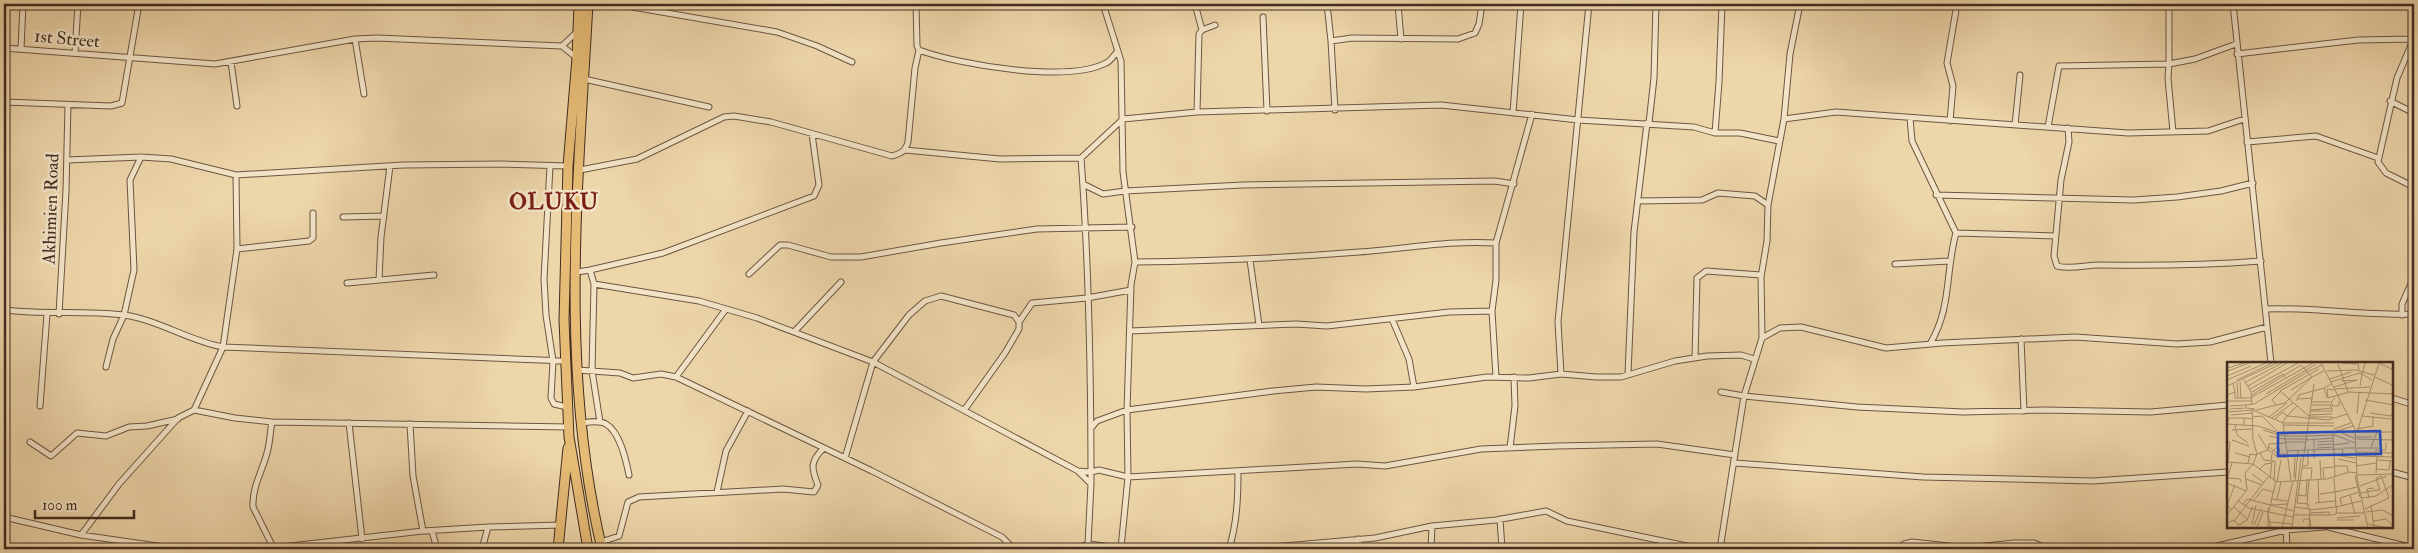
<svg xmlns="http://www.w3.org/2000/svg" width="2418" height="553" viewBox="0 0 2418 553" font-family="'IM FELL Double Pica',serif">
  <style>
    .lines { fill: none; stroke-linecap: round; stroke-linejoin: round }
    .minor-casing { stroke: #6c5642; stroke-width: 7 }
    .trunk-casing { stroke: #412c20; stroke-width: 11 }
    .minor { stroke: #f3e4c8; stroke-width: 5 }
    .trunk { stroke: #e6bb75; stroke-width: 9 }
    .labels { text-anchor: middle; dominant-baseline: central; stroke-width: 5; stroke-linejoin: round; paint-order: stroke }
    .street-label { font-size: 18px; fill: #412c20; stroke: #f3e4c8 }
    .district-label { font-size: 22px; font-weight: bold; letter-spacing: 1px; fill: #7a1f14; stroke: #f3e4c8 }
    .inset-road { fill: none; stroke: #a89273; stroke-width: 1 }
    .view { fill: #1d4ed8; fill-opacity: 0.15; stroke: #1d4ed8; stroke-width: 2.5 }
    .inset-edge { fill: none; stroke: #412c20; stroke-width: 2.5 }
  </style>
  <rect width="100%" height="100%" fill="#edd6aa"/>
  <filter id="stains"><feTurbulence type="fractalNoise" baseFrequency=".004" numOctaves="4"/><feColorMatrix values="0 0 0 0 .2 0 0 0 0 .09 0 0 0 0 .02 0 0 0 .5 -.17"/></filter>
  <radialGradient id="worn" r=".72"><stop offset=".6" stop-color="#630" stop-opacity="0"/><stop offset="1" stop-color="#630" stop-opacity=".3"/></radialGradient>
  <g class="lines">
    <g class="minor-casing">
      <path id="minor" d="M 615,4 L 777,32 L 817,46 L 852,62
        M 1103,4 L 1121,61 L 1123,172 L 1135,262 L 1131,285 L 1127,410 L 1128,477 L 1121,548
        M 1195,4 L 1202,30
        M 1327,4 L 1331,41
        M 1398,4 L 1401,39
        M 2233,4 L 2271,363
        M 1263,17 L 1267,111
        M 2414,38 L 2397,78 L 2378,162 L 2386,173 L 2414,187
        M 355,39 L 364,94
        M 562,46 L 578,31
        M 4,48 L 215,64 L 355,39 L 377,38 L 562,46 L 577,58
        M 21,49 L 23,4
        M 919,50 C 959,65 1068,83 1106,63 C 1111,61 1113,56 1117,52
        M 75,53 L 78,4
        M 2237,54 L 2358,40 L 2414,39
        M 231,62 L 237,106
        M 584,79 L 709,107
        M 2390,101 L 2414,113
        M 4,102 L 111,106 L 122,103 L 139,4
        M 1335,110 L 1331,41 L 1352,38 L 1458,39 L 1475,33 L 1479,24 L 1482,4
        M 1197,112 L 1199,34 L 1202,30 L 1215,25
        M 1513,113 L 1521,4
        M 1910,118 L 1912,141 L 1956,233 C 1945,273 1952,307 1930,344
        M 1784,119 L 1836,112 L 2128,133 L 2208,131 L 2244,119
        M 1950,121 L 1953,86 L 1947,63 L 1957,4
        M 1649,123 L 1654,78 L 1656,4
        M 2015,125 L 2020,75
        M 2048,127 L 2059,66 L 2169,64 L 2169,4
        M 2068,128 L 2069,142 L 2061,180 L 2054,256 L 2057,266 C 2070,270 2085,265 2099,265 C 2153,266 2207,265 2261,261
        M 2173,132 L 2168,78 L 2169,64 L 2195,59 L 2236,44
        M 1715,133 L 1719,82 L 1722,4
        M 2247,142 L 2316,136 L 2378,158
        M 905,150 L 1000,159 L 1081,158 L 1123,119 L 1197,112 L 1441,105 L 1578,120 L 1694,127 L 1715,133 L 1740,133 L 1779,141
        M 1081,158 C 1089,265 1091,376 1091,484
        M 67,160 L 141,157 L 171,159 L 236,175 L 403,165 L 502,164 L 568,166
        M 550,166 L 544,279 L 546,315 L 553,361 L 551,398 L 554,404 L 567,407
        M 580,170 L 637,159 L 724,117 L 734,116 L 771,122 L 892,156 C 901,153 905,152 908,142 L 915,68 L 919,50 L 917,46 L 916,4
        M 1083,184 L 1103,194 L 1125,191 L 1243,185 L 1495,181 L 1514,184
        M 1936,195 L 2134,200 L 2177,197 L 2221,191 L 2253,183
        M 1638,201 L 1702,200 L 1718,193 L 1755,196 L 1768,205
        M 343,217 L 384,216
        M 1956,233 L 2056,236
        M 237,249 L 309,241 L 313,238 L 313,213
        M 1250,260 L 1259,325
        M 1135,262 C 1210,261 1284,258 1359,252 C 1405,249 1450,240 1496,243
        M 1895,264 L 1949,261
        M 590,270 L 663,253 L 814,196 L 819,185 L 812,134
        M 577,272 L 590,270 L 594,284 L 699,301 L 757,318 L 873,362 L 1078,471 L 1091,484 L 1088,544
        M 749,274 L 780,245 L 788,245 L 831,257 L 861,257 L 941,243 L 1037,229 L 1132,227
        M 379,280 L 381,237 L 390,166
        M 347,283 L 434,275
        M 594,284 L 592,371 L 600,422
        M 2266,309 C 2316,307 2365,316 2414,314
        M 4,310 C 44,315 85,310 124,315 C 159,320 189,341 223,347 L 566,361
        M 59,314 L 66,191 L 68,105
        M 2402,315 L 2402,304 L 2414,277
        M 1392,319 L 1409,359 L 1414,387
        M 1130,331 L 1296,324 L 1327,326 L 1449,312 L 1492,311
        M 794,332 L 841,282
        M 1762,338 L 1780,328 L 1801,327 L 1886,348 L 1942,343 L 2075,337 L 2177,344 L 2210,342 L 2267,327
        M 2021,339 L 2024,411
        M 1695,358 L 1697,278 L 1706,271 L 1761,275
        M 106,367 L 113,339 L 124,315 L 134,270 L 130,180 L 141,157
        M 577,370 L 620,373 L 633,378 L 661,374 L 676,377 L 872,471 L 1002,537 L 1014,549
        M 1561,374 L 1558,322 L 1589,4
        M 1628,374 L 1634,232 L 1647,123
        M 676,377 L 726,309
        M 1496,377 L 1492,311 L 1496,280 L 1496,243 L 1532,114
        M 1721,392 L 1744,396 L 1857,407 L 1963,412 L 2044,410 L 2151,412 L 2228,405
        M 2392,398 L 2414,405
        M 40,406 L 47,314
        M 965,409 L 1005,353 L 1019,329 L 1019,322 L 1032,303 L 1087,298 L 1131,290
        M 194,410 L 235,418 L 272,422 L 568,427
        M 272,422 C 270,432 270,443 267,453 C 262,472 252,487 253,507 L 274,549
        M 349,423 L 362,539
        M 582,423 C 589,422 599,420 606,424 C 620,432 626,460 629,475
        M 410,424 L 413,476 L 423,531
        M 1092,427 L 1097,421 L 1127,410 L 1273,391 L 1316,387 L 1366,389 L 1414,387 L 1487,377 L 1529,378 L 1561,374 L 1596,377 L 1621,377 L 1675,361 L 1707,356 L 1741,355 L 1754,359
        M 30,442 L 51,456 L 77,433 L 106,436 L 129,427 L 147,426 L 178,419
        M 1510,448 L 1515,406 L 1514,377
        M 845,458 L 873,362 L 909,315 L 925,301 L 941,296 L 1014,315 L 1019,322
        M 1735,463 L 1923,477 L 2093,481 L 2228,472
        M 1078,471 L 1091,472 L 1099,470 L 1128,477 L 1357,464 L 1385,466 L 1481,449 L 1557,446 L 1657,444 L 1735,455
        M 2392,472 L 2414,478
        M 717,492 L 726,451 L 748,411
        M 4,517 L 81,535 L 178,549
        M 1500,519 L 1502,549
        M 2286,527 L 2287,549
        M 2328,527 L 2414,548
        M 432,531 L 437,549
        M 81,535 L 119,484 L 178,418 L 194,410 L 223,347 L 237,249 L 236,175
        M 1358,539 L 1360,549
        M 601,542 L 619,536 L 628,502 L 639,497 L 783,489 L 814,492 L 818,485 C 811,468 810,461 824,448
        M 264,549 L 423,531 L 488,527 L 561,525
        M 482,549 L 488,527
        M 1074,549 L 1088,544 L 1121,548 L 1197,549
        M 1229,549 C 1237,523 1238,498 1238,471
        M 1249,549 L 1375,538 L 1432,526 L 1496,520 L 1546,511 L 1567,521 L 1701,549 L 1723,549
        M 1431,549 L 1432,526
        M 1720,549 L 1744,396 L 1762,338 L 1761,277 L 1767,241 L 1768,205 L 1784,119 L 1790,54 L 1800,4
        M 1900,549 L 1904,544 L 1912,542 L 1967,548 L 2014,543 L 2034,543 L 2041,546 L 2041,549
        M 2204,549 L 2286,530 L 2324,527"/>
    </g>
    <g class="trunk-casing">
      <path id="trunk" d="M 579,4 L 577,58 L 568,166 L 564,320 L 569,437 L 588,549
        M 588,4 C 578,185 559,371 602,549
        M 558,549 L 568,448"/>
    </g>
    <use href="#minor" class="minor"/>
    <use href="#trunk" class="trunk"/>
  </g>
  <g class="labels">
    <g class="street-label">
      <text transform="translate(67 39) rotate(5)">1st Street</text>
      <text transform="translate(51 209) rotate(-88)">Akhimien Road</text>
    </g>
    <g class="district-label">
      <text x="554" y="202">OLUKU</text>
    </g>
  </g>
  <g transform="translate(2227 362)">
    <rect width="166" height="166" fill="#edd6aa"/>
    <path class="inset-road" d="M 1,1 L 1,9 L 22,1M 94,1 L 128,67 L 130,116 L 141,166M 114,1 L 131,2 L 132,8M 138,1 L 135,12 L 145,18M 152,1 L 167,8M 111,2 L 121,30M 1,6 L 17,1M 100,9 L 129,8 L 147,13M 80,10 L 95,3M 0,14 L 24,4M 148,15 L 167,24M 103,17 L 124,10M 0,18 L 39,1M 10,18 L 45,1M 17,18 L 24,30 L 25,42M 114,19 L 130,18M 13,20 L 14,36M 19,20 L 55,1M 104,20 L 132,11 L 135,12 L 133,24M 10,21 L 11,36M 0,24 L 50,1M 21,24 L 60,1M 107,25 L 130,18M 23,27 L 71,1M 108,27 L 143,25M 64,28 L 85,15M 107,28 L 100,27 L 101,36 L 122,30 L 167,32M 53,29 L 83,55 L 106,55M 53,29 L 92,7M 8,30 L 8,36 L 25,36M 25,30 L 56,12 L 58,15M 39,32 L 89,2M 0,33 L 8,30 L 6,22M 25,33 L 74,3 L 85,15M 25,35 L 86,1M 100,36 L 97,26 L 104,22M 108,36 L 104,40 L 106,44 L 112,44 L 112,39M 71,37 L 86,36M 138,38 L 167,43M 0,39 L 25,39M 69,39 L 72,33 L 86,29 L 87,22M 85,40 L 103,40M 49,43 L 45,38 L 53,30M 84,43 L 104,43M 3,44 L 19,43M 3,47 L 18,46M 25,47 L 26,78 L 30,92M 28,47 L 19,46 L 19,43 L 27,42 L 80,10M 26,48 L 56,61 L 64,119M 29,48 L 58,41 L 85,15 L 97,9M 84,48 L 105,46M 83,49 L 105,49 L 104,43M 0,50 L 26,48M 143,51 L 164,54 L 167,47M 130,52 L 132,30M 4,53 L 26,51M 82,53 L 105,52M 135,54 L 164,57M 26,55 L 35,54 L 50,69M 42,55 L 60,41M 45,56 L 66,41M 48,57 L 56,50 L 60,54 L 70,44M 1,59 L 2,56 L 17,56M 55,61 L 60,54 L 101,58 L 120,52M 56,61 L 107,61M 0,62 L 31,64 L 55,72 L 107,70 L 126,64M 8,63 L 10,73 L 21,81M 17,63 L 17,56 L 26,57M 57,63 L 107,64M 107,67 L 124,61M 130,67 L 146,64 L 146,54M 5,68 L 26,67M 36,68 L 56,74M 110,69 L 129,77M 106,70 L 108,115M 130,70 L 152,1M 131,70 L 167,70M 31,72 L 41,88M 108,73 L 128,81M 42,74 L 57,77M 57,74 L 80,74M 80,74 L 108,73M 129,75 L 145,75M 57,77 L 81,77M 130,77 L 166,78M 5,78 L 22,84M 79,78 L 106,76M 0,79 L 3,80 L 1,100M 58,80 L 78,80M 90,80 L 106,79M 90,83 L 106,82M 106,83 L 122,81M 42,85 L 51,92 L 59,92M 144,85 L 150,70M 90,86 L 106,85M 130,86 L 151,86M 41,88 L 42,82 L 58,81M 78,88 L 115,87M 59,89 L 78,88M 129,90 L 167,91M 8,91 L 23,95M 33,91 L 37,98 L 44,99 L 45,92M 44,91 L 50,85 L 53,87 L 51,95M 107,93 L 128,96M 115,94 L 116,86 L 128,86M 129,94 L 167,95M 148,94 L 149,88 L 159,88 L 159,80M 87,97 L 87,78M 111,97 L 129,101M 93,98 L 94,117M 150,98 L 166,99M 0,100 L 26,102 L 50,120 L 100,117 L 122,110 L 130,111M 21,101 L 23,92 L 30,93M 26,102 L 30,92 L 41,88 L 51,95 L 59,95M 76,104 L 81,103 L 81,88M 107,104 L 120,104 L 121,110M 129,104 L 149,101M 75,106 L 85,106 L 84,117M 149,107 L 162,108 L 163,99M 32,108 L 38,102 L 45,101M 149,111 L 150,94M 25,112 L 37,121M 128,113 L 133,135M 130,113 L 165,112M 67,115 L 68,95M 1,116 L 13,117 L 14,120M 107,116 L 109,145 L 134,139M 0,117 L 5,101M 19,117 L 35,123M 43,117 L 45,99 L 48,99M 91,117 L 92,141M 97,117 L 96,106 L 107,105M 47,119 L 48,99M 68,119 L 71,89M 50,120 L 54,98M 0,121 L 19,129M 133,124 L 160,114M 150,128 L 153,128 L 149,116 L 155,114M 108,130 L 130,125M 134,131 L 150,128M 93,132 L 108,130M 70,133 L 79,134 L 80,117M 123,133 L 128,152M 135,136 L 149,134 L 167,122M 142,136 L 140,127 L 147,126M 44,137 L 61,139M 50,137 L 54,120M 11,139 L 22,146 L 66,155M 26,139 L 36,127 L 46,130M 70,141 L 86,29 L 97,26M 70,141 L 81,142 L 81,147M 88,141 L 108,139M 16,142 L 20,137 L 67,149M 80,142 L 82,117M 44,143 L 61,142M 144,143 L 147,166M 115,144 L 113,136 L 132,130M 7,145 L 20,157M 67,145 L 83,147 L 82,166M 41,146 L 41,166M 138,147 L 162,136 L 155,116M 4,148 L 0,143 L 8,123M 139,150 L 155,148 L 167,154M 83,151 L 102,150 L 102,153M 110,151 L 137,151M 0,153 L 20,128 L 18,111 L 26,102M 66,153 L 105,153 L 109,152 L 110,148 L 109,145 L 83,148M 110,156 L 133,154M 110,158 L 127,158M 7,159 L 41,115M 146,159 L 159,157 L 165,163M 43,160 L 65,162M 76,160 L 77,157 L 83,157 L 84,166M 0,162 L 6,158 L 12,163 L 20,158 L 26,144M 25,162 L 29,143M 141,162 L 161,166M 27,163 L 34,147M 30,165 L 36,150M 44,166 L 41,153 L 49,119M 55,166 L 66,119M 65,166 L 74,96"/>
    <path class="view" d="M 153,69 L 154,92 L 51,94 L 51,71 Z"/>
    <rect width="166" height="166" class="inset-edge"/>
  </g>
  <rect width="2418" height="553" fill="none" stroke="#edd6aa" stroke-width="20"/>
  <rect x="5" y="5" width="2408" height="543" fill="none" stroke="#412c20" stroke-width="2.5"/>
  <rect x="10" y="10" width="2398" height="533" fill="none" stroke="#412c20"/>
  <path d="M35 510v8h99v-8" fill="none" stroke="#412c20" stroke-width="2.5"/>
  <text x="42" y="510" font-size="15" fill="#412c20" stroke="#f3e4c8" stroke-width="4" paint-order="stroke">100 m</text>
  <rect width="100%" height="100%" filter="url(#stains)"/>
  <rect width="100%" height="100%" fill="url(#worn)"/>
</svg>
